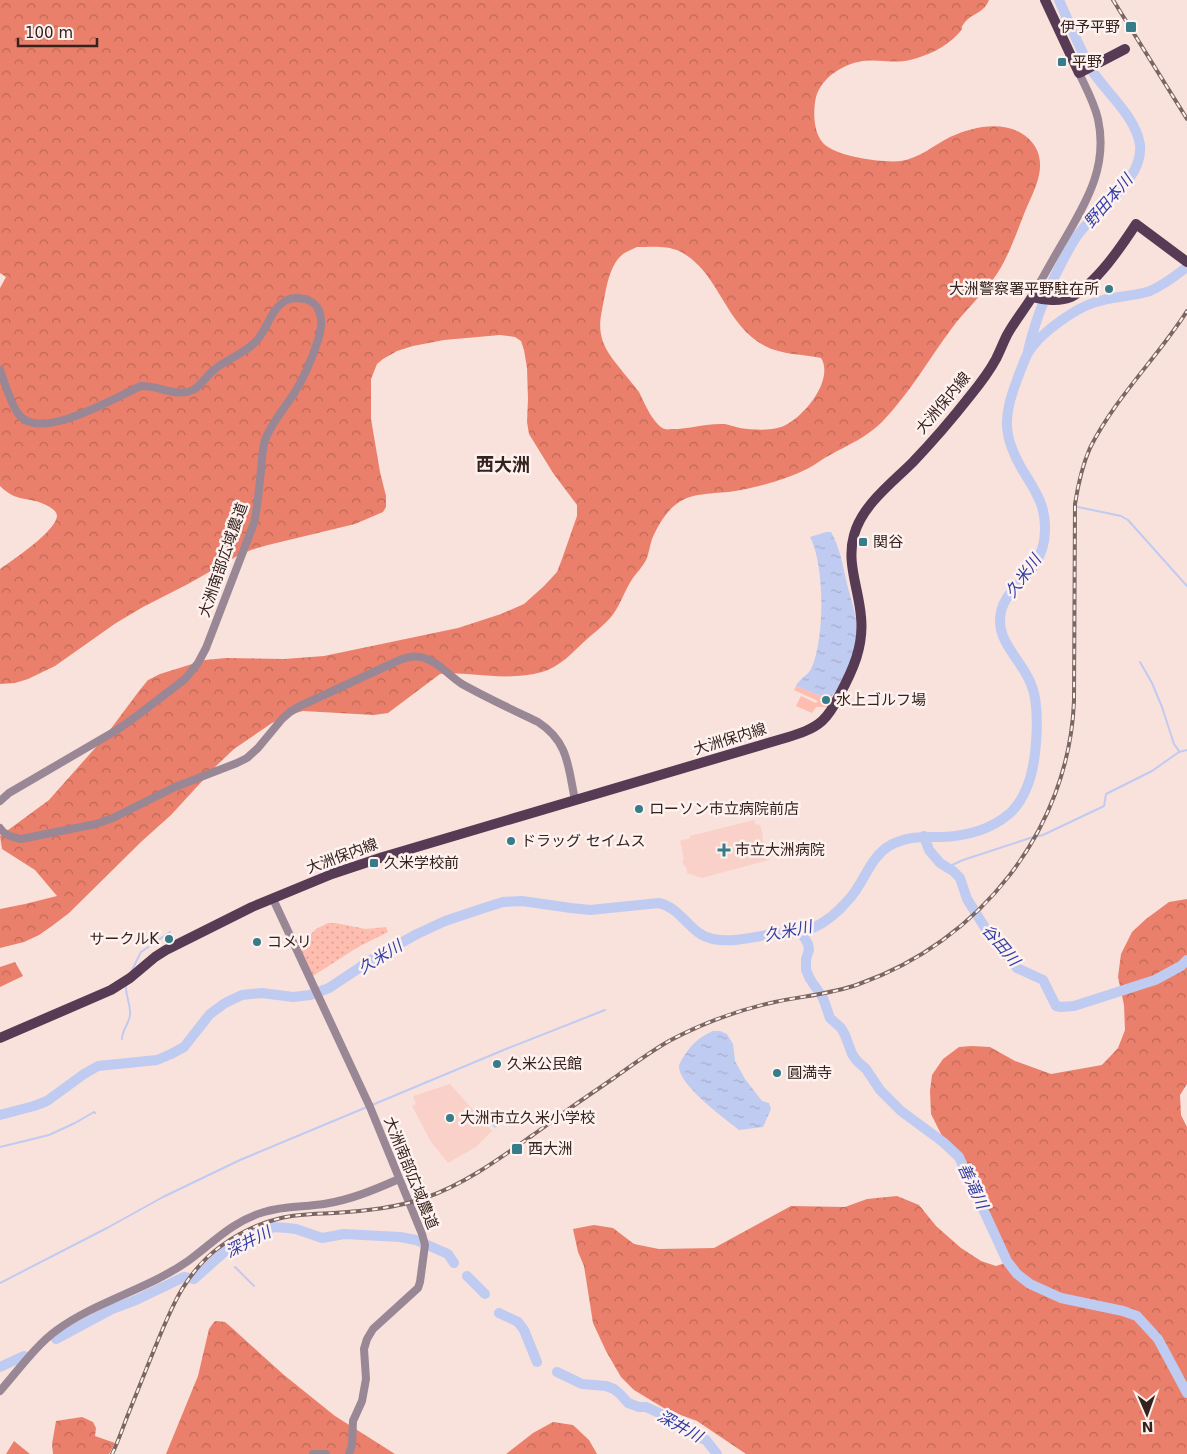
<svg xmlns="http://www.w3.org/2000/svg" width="1187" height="1454" viewBox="0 0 1187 1454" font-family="'DejaVu Sans','Noto Sans JP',sans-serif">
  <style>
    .built { fill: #f9d1c9 }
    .forest { fill: url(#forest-crowns); fill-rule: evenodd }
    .park { fill: url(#park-dots) }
    .pitch { fill: #febdaf }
    .water { fill: url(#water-ripples) }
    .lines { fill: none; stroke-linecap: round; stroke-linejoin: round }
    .stream { stroke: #c0cbf1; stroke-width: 2 }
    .river { stroke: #c0cbf1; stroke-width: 10 }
    .minor { stroke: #998796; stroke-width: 8 }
    .major { stroke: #573a53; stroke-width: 10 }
    .rail-casing { stroke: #7c6661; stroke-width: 4 }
    .rail { stroke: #fdf2ef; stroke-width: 2; stroke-dasharray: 5.5; stroke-linecap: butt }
    .poi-dot { fill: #367c89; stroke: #fdf2ef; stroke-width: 2 }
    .labels { text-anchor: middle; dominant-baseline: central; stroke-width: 5; stroke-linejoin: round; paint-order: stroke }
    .poi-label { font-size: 15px; fill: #36221d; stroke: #fdf2ef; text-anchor: start }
    .street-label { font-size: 15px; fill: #36221d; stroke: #fdf2ef }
    .water-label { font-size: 16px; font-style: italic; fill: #323da5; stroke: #fdf2ef }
    .quarter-label { font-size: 18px; font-weight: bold; fill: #36221d; stroke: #fdf2ef }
  </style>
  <defs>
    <pattern id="forest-crowns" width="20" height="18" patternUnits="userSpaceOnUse" patternTransform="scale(1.25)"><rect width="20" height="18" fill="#ea806b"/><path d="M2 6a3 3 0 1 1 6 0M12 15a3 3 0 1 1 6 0" fill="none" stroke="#be6857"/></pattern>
    <pattern id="park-dots" width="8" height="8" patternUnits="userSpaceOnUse" patternTransform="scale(1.25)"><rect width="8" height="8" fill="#febdaf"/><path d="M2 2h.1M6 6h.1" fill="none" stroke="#daa296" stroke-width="1.8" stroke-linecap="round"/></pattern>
    <pattern id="water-ripples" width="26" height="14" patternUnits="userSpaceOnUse" patternTransform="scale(1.25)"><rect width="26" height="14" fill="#c0cbf1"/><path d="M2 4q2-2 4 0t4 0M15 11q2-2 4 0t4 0" fill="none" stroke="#a6aece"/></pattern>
  </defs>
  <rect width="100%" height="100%" fill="#f9e1dc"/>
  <path class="built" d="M 754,820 L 755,824 L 760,825 L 763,836 L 762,837 L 769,860 L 702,878 L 687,873 L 686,867 L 684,866 L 682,860 L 684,859 L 680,841 L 690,838 L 690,836 Z
    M 450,1084 L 492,1131 L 476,1147 L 448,1163 L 431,1142 L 412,1106 L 416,1104 L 413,1096 Z"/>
  <path class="forest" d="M 0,0 L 989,0 C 984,13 973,13 965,22 C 957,33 967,24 958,34 C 946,47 927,56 910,60 C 894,64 879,59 863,61 C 843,64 822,77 816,97 C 813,110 813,132 823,143 C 836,157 883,163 901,161 C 920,158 934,145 950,137 C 974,126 1006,119 1028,138 C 1039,148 1042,161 1039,175 C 1036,189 1029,201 1024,214 C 1015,237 1007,261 992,281 C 979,298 964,312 952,328 C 929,359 909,394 882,422 C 867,437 848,445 830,455 C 822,459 815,465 807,469 C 784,480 759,487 735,491 C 718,494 696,492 681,501 C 668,508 658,525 652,539 C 650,545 649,552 647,558 C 643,567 636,573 631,581 C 624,592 620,606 611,617 C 604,625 594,633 586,640 C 573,652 560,667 542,672 C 519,679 491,676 467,674 C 457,674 450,672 440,674 L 388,713 L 374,715 L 303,711 L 292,714 L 272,723 L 234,749 L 216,766 L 171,815 L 142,841 L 69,913 L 52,926 L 39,935 L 24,942 L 0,948 L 0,909 L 25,904 L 57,896 L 35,870 L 2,849 L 0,836 L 49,800 L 104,738 L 139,691 L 148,680 L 160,674 L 205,660 L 226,658 L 284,659 L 324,656 L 458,628 L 501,614 L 524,604 L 544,586 L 557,572 L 562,559 L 577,516 L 577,505 L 553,473 L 529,434 L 527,422 L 528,399 L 527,368 L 524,350 L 521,341 L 515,337 L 500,335 L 444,340 L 413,346 L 397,351 L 383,359 L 377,364 L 371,379 L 371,419 L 380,472 L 386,496 L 386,507 L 383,512 L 355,524 L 268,545 L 251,550 L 239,555 L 188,584 L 143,607 L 116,623 L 55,666 L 28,679 L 15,683 L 0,684 L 0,569 C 13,560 56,531 57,516 C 57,511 50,507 46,505 C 28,496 17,503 0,486 L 0,288 L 6,277 L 0,273 ZM 637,247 C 650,247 666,245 679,251 C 719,270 724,325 765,346 C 782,355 803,354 821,358 C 835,380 802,420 781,427 C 768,431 754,430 740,428 C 735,427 730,425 725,424 C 707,423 690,429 672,429 C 670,429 667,430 665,429 C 654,426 644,402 639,392 C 635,387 631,382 627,377 C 609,354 595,341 602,310 C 606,292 608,266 623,254 C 627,251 633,249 637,247 Z
    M 1187,899 L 1187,1084 L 1180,1095 L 1181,1115 L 1187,1127 L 1187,1454 L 746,1454 L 697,1421 L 667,1410 L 634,1390 L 621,1377 L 606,1351 L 593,1323 L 584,1266 L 578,1252 L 573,1229 L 594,1225 L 613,1228 L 634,1244 L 659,1249 L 714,1248 L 791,1206 L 845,1207 L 867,1199 L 897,1196 L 919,1205 L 936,1226 L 961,1248 L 981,1261 L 996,1266 L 1005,1263 L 1006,1253 L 992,1222 L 946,1144 L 931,1114 L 930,1091 L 932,1075 L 943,1059 L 959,1047 L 971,1046 L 990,1047 L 1015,1061 L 1051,1074 L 1102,1065 L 1118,1048 L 1125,1030 L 1124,1005 L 1118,977 L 1121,954 L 1132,932 L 1146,919 L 1169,902 Z
    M 15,962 L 23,976 L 0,987 L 0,967 Z
    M 216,1321 L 225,1322 L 232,1328 L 284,1375 L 335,1416 L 395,1454 L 166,1454 L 198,1376 L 209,1329 L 214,1322 Z
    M 82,1417 L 93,1422 L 96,1428 L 95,1436 L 115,1443 L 109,1454 L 53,1454 L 52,1444 L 56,1421 Z
    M 553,1422 L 573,1425 L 589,1440 L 597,1454 L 506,1454 L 533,1433 Z
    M 14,1441 L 30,1454 L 6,1454 Z"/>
  <path class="park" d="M 328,923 L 335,923 L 366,929 L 386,927 L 388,932 L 358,947 L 313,976 L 298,947 L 316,929 Z"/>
  <path class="pitch" d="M 796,686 L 821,696 L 836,697 L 828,707 L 816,707 L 812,713 L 796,706 L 801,696 L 816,703 L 818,701 L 794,690 Z"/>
  <path class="water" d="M 826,532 L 831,532 C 840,548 843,566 847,584 C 851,600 857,616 857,633 C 857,653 845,681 832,696 L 821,696 L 796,686 C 799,679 807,676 811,669 C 825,640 825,565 810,537 Z
    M 713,1031 L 720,1031 L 727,1034 L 733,1044 L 735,1061 L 745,1079 L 762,1101 L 769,1103 L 771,1109 L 763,1127 L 739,1130 C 725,1119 678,1085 679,1066 C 680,1062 682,1059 684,1056 C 693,1043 698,1038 713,1031 Z
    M 487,1107 L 502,1122 L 495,1128 L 481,1113 Z"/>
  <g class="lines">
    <path class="stream" d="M 1078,507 L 1121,516 L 1128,520 L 1187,586
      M 1140,662 L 1152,683 L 1162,707 L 1174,744 L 1179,751
      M 948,868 L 950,866 L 963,860 L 1030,838 L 1043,835 L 1104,806 L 1106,794 L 1152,771 L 1179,752 L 1187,750
      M 132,970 L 141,952 L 170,932
      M 122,1039 C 122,1030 129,1024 130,1015 C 131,1006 126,997 126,987
      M 126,1060 L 126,1063
      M 372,1105 L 506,1049 L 605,1010
      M 0,1147 L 49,1135 L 75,1123 L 94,1112 L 95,1113
      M 235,1267 L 254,1286
      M 0,1283 L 107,1228 L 163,1197 L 240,1160 L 367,1107"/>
    <path class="river" d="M 1028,351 C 1037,312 1054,274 1075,239 C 1092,211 1144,182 1140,145 C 1136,116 1106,93 1091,69 C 1079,47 1069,23 1059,0
      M 924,836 L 929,850 L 940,863 L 953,871 L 960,878 L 967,899 L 989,934 L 1017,968 L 1043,980 L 1056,1006 L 1061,1007 L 1074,1006 L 1155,980 L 1181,966 L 1187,960
      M 801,932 L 808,944 L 809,950 L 806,959 L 806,970 L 810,979 L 823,998 L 830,1018 L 841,1028 L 845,1035 L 852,1054 L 857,1061 L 866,1069 L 880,1090 L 901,1111 L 943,1142 L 959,1157 L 1007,1261 L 1017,1274 L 1030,1284 L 1061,1298 L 1123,1311 L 1137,1316 L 1158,1339 L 1187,1393
      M 0,1115 L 34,1106 L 47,1101 L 84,1074 L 98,1066 L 157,1060 L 171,1054 L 184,1047 L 210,1014 L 225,1003 L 242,995 L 262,993 L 293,997 L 310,995 L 329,988 L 377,956 L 417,934 L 445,921 L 484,908 L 503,902 L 522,901 L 571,908 L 590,910 L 659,903 C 682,908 690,935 713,939 C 732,943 753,937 773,934 C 785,933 799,933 811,929 C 825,923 840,910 850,898 C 864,882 870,858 889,846 C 906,836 923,837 942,837 C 967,836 990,830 1009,814 C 1017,807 1023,797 1027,787 C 1037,763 1041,707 1031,684 C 1023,662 1000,645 1000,621 C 1000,595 1021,585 1034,566 C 1041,555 1045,542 1045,530 C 1046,507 1036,492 1025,474 C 1003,439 1002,418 1017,380 C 1020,372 1023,363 1027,355 C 1037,335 1075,308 1096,302 C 1113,296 1132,297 1150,291 C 1164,285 1175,276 1187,267
      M 467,1276 L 485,1294
      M 499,1313 L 518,1322 L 524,1330 L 537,1362
      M 56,1339 L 112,1309 L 136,1300 L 184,1277 L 194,1279 L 230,1247 L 246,1237 L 274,1227 L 287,1228 L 296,1229 L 322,1238 L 344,1234 L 400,1237 L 416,1240 L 448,1254 L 454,1263
      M 0,1367 L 24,1356
      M 557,1372 L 582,1384 L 606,1386 L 614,1389 L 621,1395 L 628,1403 L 639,1407 L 646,1407 L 659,1413 L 693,1435 L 706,1440 L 717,1454"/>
    <path class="minor" d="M 1032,297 C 1043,277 1054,257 1066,237 C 1088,199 1108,165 1098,119 C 1094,102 1086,88 1079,73
      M 0,370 C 5,383 11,406 20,416 C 43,441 116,397 141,386 C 159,385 176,398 193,390 C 202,385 207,375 215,369 C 228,358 247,353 258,339 C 268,327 272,307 287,300 C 293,297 299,298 305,299 C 324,304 323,325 318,340 C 312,359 304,378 293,395 C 283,410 271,424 265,440 C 262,450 262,460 261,470 C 259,488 258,505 254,523 L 206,648 L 198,663 L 185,679 L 138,715 L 117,730 L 9,793 L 0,801
      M 0,828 C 5,836 13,837 21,839 L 96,824 L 113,818 L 175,787 L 237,763 L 247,758 L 258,748 L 282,719 L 290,712 L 300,706 L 391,664 C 401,659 412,654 424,658 C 439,662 449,676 462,684 C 487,698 513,710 538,722 C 569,742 568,767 575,800
      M 273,899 L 370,1107 L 422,1234 L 425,1245 L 420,1282 L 418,1288 L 373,1329 L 367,1339 L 364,1349 L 366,1379 L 362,1401 L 353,1421 L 352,1445 L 349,1454
      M 0,1391 C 17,1372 36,1345 57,1330 C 95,1302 148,1289 188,1261 C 214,1242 231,1222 264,1212 C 283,1206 304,1207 324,1204 C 350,1200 374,1190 399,1179
      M 313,1454 L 326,1454"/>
    <path class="major" d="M 1045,0 L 1079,73 L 1125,49
      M 0,1038 L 111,990 L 130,978 L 155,957 L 166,950 L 252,907 L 332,874 L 383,857 L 785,738 C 798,734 812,730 822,721 C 830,714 835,704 839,696 C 853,670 864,646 861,617 C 859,589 846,563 854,535 C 862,505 892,483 913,462 C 933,441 952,419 970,396 C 979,385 989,372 996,359 C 1000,351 1003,343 1007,335 C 1014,322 1024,310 1032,297 C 1043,300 1060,302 1071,297 C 1096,284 1121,247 1136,224 L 1187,262"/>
    <g class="rail-casing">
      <path id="rail" d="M 1113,0 L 1187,119
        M 112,1454 C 118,1442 122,1430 127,1417 C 136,1395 145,1372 154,1350 C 171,1309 184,1273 221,1246 C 239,1233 260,1223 281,1218 C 298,1214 316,1214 334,1213 C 365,1211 395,1208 425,1198 C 465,1184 499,1159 533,1135 C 560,1115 587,1096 614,1078 C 632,1065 650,1052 669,1041 C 703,1023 738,1010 775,1002 C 803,996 832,994 859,984 C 979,942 1069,830 1074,701 L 1075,504 C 1078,485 1082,466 1090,448 C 1115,398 1157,358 1187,311"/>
    </g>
    <use href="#rail" class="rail"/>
  </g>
  <g class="poi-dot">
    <rect x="1125" y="21" width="12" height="12" rx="2.5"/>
    <rect x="1057" y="57" width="10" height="10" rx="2.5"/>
    <circle cx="1109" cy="289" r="5"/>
    <rect x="858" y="537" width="10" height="10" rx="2.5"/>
    <circle cx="826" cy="700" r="5"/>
    <circle cx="639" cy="809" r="5"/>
    <circle cx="511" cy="841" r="5"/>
    <path d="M721.5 842.5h5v5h5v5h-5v5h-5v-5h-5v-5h5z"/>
    <rect x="369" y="858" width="10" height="10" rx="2.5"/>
    <circle cx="169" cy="939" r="5"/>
    <circle cx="257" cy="942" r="5"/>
    <circle cx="497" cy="1064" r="5"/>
    <circle cx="777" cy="1073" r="5"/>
    <circle cx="450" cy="1118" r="5"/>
    <rect x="511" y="1143" width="12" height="12" rx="2.5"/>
  </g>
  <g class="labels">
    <g class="poi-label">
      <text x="1120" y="27" text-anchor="end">伊予平野</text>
      <text x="1072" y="62">平野</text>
      <text x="1099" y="289" text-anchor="end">大洲警察署平野駐在所</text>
      <text x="873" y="542">関谷</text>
      <text x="836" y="700">水上ゴルフ場</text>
      <text x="649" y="809">ローソン市立病院前店</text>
      <text x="521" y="841">ドラッグ セイムス</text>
      <text x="735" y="850">市立大洲病院</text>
      <text x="384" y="863">久米学校前</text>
      <text x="159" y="939" text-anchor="end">サークルK</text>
      <text x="267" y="942">コメリ</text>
      <text x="507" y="1064">久米公民館</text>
      <text x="787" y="1073">圓満寺</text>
      <text x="460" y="1118">大洲市立久米小学校</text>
      <text x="528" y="1149">西大洲</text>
    </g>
    <g class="street-label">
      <text transform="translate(943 403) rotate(-50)">大洲保内線</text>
      <text transform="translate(223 560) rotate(-71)">大洲南部広域農道</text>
      <text transform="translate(730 739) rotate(-17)">大洲保内線</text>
      <text transform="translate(342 856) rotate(-20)">大洲保内線</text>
      <text transform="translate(411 1173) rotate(68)">大洲南部広域農道</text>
    </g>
    <g class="water-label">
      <text transform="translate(1108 201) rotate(-49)">野田本川</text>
      <text transform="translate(1023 576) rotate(-54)">久米川</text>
      <text transform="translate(788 931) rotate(-11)">久米川</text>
      <text transform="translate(1001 945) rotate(50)">谷田川</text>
      <text transform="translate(380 957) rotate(-32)">久米川</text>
      <text transform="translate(973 1186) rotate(65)">善滝川</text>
      <text transform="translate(248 1242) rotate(-27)">深井川</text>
      <text transform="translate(680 1426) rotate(29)">深井川</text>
    </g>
    <g class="quarter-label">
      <text x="503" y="464">西大洲</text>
    </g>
  </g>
  <g transform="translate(1147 1414) rotate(178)" stroke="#fdf2ef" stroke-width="4" paint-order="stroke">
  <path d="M0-4L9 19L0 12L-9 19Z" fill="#36221d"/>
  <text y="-8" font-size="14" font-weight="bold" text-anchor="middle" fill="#36221d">N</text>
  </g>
  <path d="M18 38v8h79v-8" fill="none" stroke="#36221d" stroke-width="2.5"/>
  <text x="25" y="38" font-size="15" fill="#36221d" stroke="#fdf2ef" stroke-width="4" paint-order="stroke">100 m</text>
</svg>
